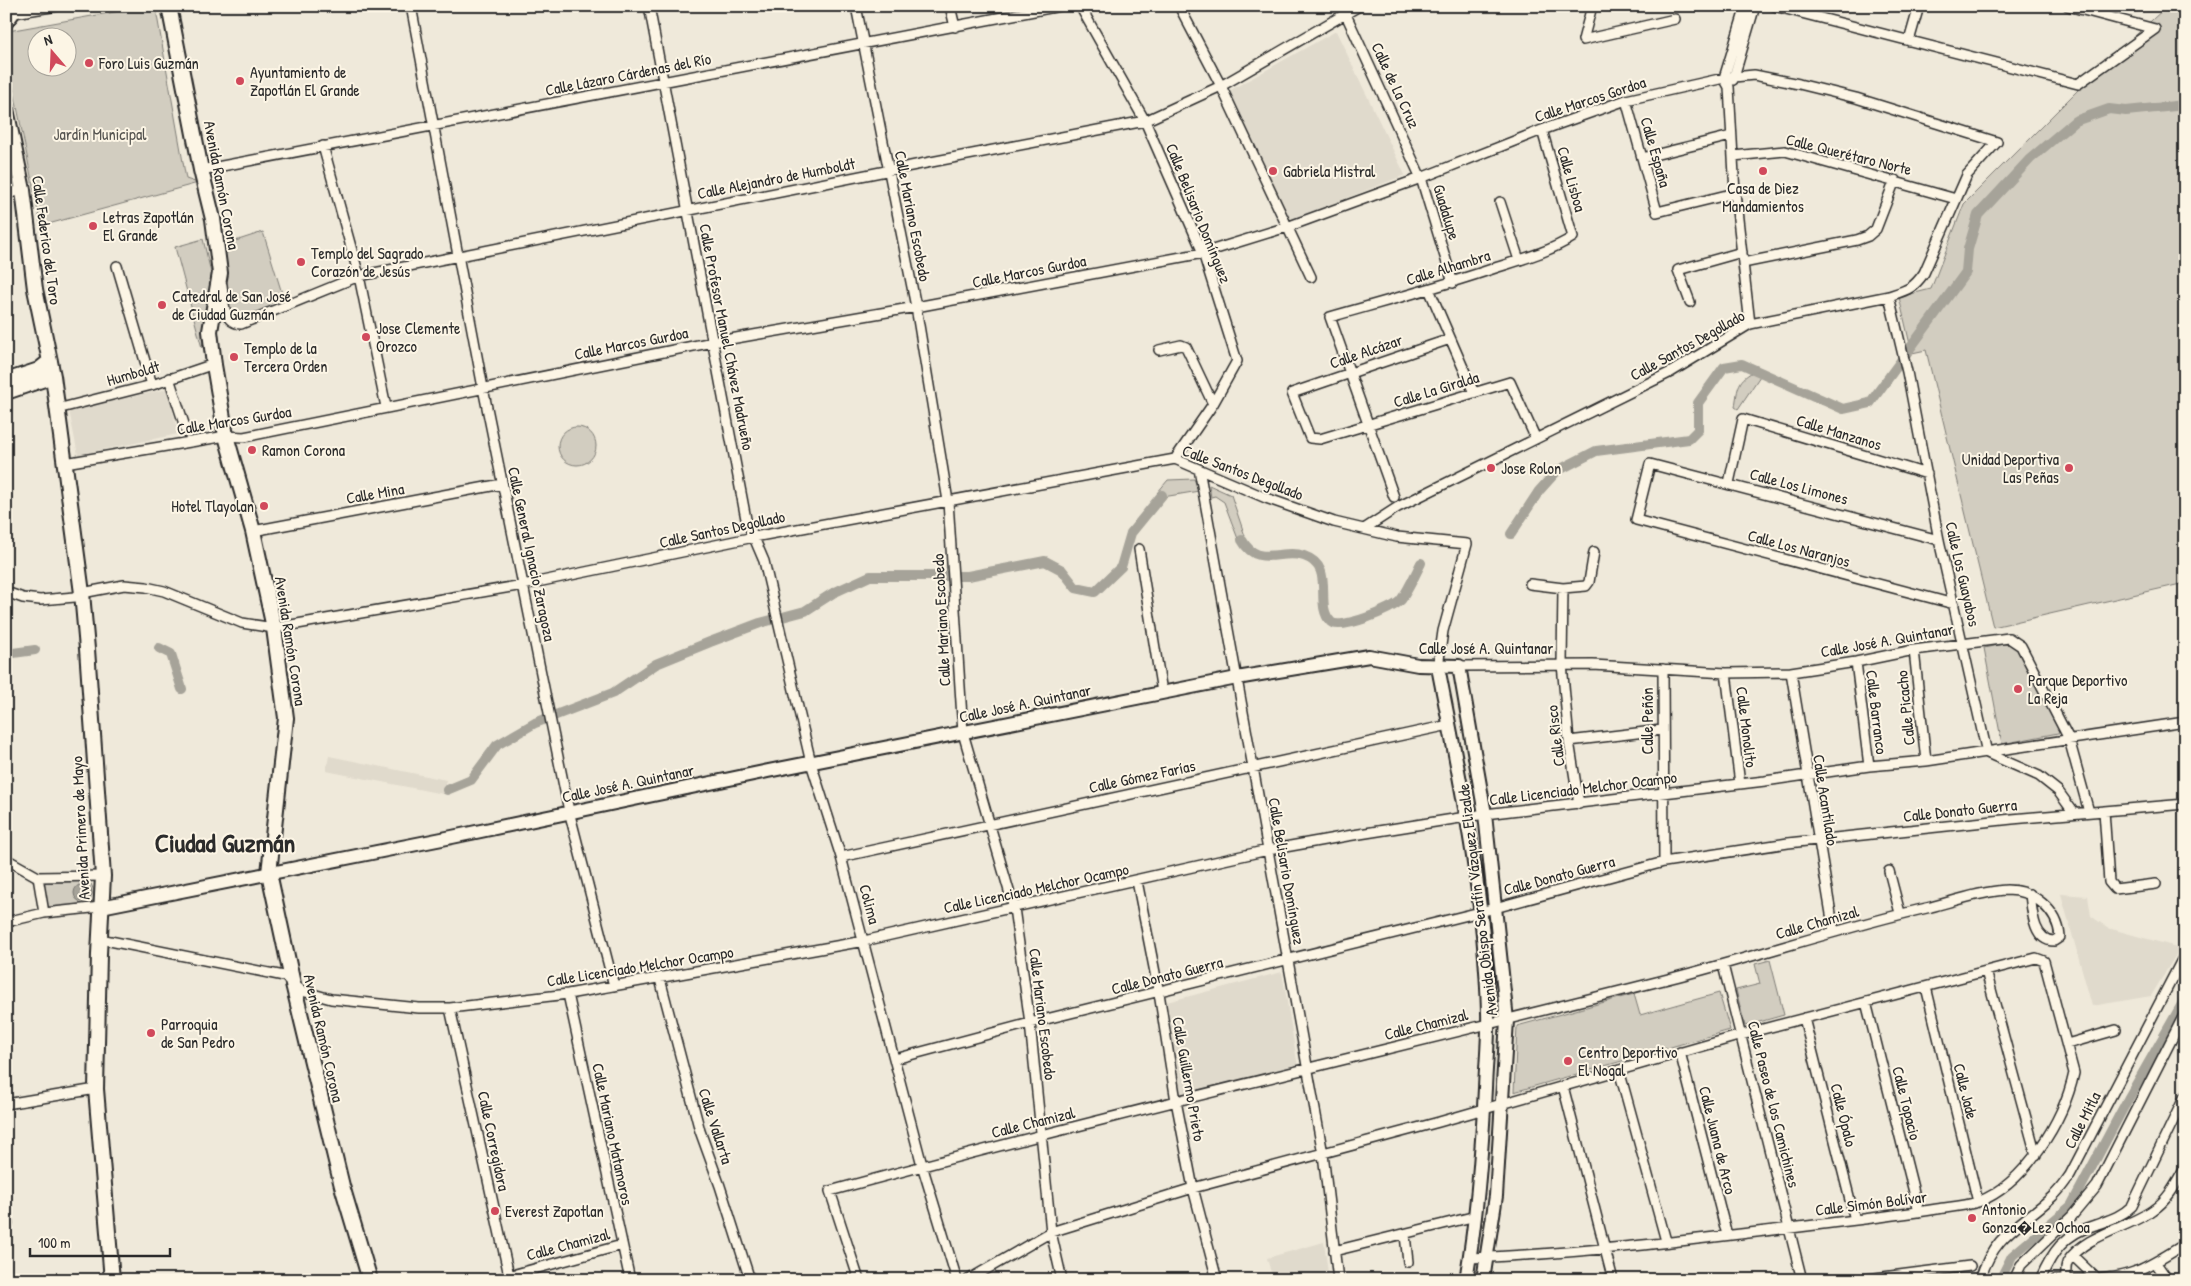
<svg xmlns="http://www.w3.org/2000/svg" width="2191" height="1286" viewBox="0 0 2191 1286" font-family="'Patrick Hand',sans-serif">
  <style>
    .built { fill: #e0dacc }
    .green { fill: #d2cdc0; stroke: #7e7c76; fill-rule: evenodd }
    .water { fill: #a6a399; stroke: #75736d }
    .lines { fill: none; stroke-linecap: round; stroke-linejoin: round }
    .canal { stroke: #a6a399; stroke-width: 10 }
    .street-casing { stroke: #2b2b2b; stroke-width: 12 }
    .secondary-casing { stroke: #2b2b2b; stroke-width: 16 }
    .primary-casing { stroke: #2b2b2b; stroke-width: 18 }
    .street { stroke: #fcf5e5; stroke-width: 9 }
    .secondary { stroke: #fcf5e5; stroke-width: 12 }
    .primary { stroke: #fcf5e5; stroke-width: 14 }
    .poi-dot { fill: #d1495b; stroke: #fcf5e5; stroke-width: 2 }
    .labels { text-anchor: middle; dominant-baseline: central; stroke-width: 4; stroke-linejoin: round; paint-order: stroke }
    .poi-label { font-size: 16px; fill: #2b2b2b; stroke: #fcf5e5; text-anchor: start }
    .street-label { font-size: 16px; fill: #2b2b2b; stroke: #fcf5e5 }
    .park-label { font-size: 16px; fill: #555450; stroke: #fcf5e5 }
    .town-label { font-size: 26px; font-weight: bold; fill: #2b2b2b; stroke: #fcf5e5 }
  </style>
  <rect width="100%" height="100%" fill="#efe9da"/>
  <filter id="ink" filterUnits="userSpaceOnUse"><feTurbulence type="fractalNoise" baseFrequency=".02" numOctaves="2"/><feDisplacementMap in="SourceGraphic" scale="10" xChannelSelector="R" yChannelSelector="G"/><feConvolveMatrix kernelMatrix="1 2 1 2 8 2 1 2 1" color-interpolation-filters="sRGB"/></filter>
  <g filter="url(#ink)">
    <path class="built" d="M 1336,31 L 1405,175 L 1291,220 L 1229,91 Z
      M 168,389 L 178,434 L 78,455 L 69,410 Z
      M 329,756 L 446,780 L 443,794 L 326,771 Z
      M 2061,894 L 2088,896 L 2091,916 L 2108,928 L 2180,948 L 2151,996 L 2092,1006 Z
      M 1282,972 L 1298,1067 L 1181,1095 L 1167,1002 Z
      M 1324,1242 L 1329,1280 L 1273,1280 L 1267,1258 Z"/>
    <path class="green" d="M 148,6 L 156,10 L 186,179 L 198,183 L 41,226 L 6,52 L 6,33 L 8,31 ZM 38,38 L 68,38 L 68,68 L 38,68 Z
      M 2167,6 L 2185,6 L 2185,583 L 1993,627 L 1926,350 L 1912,353 L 1899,297 L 1931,289 L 1964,204 L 2093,75 Z
      M 263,232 L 285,303 L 238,320 L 232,316 L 229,310 L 220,246 Z
      M 203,239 L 212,277 L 202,348 L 175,247 Z
      M 1757,370 L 1762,373 L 1738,409 L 1735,407 C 1738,387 1737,379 1757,370 Z
      M558 446a19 19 0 1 1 38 0a19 19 0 1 1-38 0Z
      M 1194,479 L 1199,491 L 1163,497 L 1157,493 L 1168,480 Z
      M 1209,485 L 1231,495 L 1245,536 L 1238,539 L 1224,502 L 1215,496 L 1211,497 Z
      M 2017,641 L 2068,731 L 2002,744 L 1984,648 Z
      M 84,881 L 91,884 L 95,893 L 93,901 L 86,904 L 48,910 L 43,883 Z
      M 1770,960 L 1784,1015 L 1745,1026 L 1736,990 L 1760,984 L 1755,964 Z
      M 1719,993 L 1730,1030 L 1514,1092 L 1517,1026 L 1634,994 L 1640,1015 Z"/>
    <path class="water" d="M74 893a9 9 0 1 1 18 0a9 9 0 1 1-18 0Z"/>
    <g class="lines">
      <path class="canal" d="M 1511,534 L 1539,491 L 1557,471 L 1596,451 L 1689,439 L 1698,430 L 1698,403 L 1724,367 L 1742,364 L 1843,409 L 1870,403 L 1966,272 L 1968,249 L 1978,215 L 2030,159 L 2075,121 L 2109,109 L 2126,111 L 2185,105
        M 1242,540 C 1258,569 1282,548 1304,556 C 1337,567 1313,605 1331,622 C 1340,631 1393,609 1401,600 C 1409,589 1415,575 1421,563
        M 159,648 L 171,654 L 182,689
        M 6,654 L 35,650
        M 447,790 L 471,780 L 497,745 L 535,723 L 613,693 L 656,664 L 710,642 L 760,623 L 805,611 L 833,593 L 870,576 L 968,576 L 1045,561 L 1062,570 L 1076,588 L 1095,592 L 1121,567 L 1131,533 L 1162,495
        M 2000,1280 L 2012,1256 L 2071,1206 L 2128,1099 L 2185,999"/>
      <g class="street-casing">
        <path id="street" d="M 411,6 L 483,388 L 569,811 L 614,986
          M 649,6 L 746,519 L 764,561 L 811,763 L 841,857 L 922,1165 L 957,1280
          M 856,6 L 916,307 L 948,501 L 963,733 L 1014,908 L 1030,1023 L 1051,1232 L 1062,1280
          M 950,6 L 955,27
          M 1080,6 L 1145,121 L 1203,253 L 1237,361 L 1213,404 L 1175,459
          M 1179,6 L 1221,86 L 1311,277
          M 1342,6 L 1421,178 L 1453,283
          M 1592,6 L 1583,40 L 1675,19
          M 1746,6 L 1724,78 L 1729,87 L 1735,193 L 1750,324
          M 1774,6 L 2078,84 L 2155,29
          M 2068,6 L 2155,29
          M 8,14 L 57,6
          M 1909,41 L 1919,6
          M 1733,80 L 1755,6
          M 1626,100 L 1657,212 L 1735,193
          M 323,146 L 359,276 L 386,407
          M 1733,156 L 1785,151 L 1956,199
          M 1642,158 L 1731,136
          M 201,170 L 1060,6
          M 6,194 L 23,190
          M 1500,202 L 1519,260
          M 1743,263 L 1857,240 L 1868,236 L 1876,229 L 1895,180
          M 117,266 L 152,385
          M 222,285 C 224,300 222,323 241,324 L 359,276 L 931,162 L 1145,121 L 1221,86 L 1359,6
          M 1429,289 L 1474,393
          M 1889,296 L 1907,372 L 1939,540 L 1987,753
          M 1690,302 L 1678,270 L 1742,252
          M 1450,339 L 1292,393 L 1310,438 L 1320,439 L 1510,382 L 1536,439
          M 1159,350 L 1181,345 L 1186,347 L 1213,404
          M 169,378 L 187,433
          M 65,407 L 152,385 L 208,366
          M 65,463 L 226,436 L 244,437 L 713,342 L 916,307 L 1203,253 L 1287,227 L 1421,178 L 1542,130 L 1626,100 L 1724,78 L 1754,75 L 1799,84 L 1856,98 L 1997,142 L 1967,175 L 1924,273 C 1913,289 1907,290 1889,296 L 1750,324 L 1671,372 L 1398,507 L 1364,529
          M 1199,469 L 1323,1154 L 1338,1280
          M 1729,483 L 1743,419 L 1927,474
          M 1394,497 L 1330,317 C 1386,301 1443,286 1498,267 C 1523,259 1551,251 1573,237 L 1542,130
          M 253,531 L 502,484
          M 1939,540 L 1650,464 L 1636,520 L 1954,604
          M 1139,549 L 1162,692
          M 1530,584 L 1563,588 L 1586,586 L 1589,582 L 1594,552
          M 1563,588 L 1562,664 L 1569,741 L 1579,804
          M 6,592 L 23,598 L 40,600 L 75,597 L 82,593 L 124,585 L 146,587 L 164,591 L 242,623 L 274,628 L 523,585 L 754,537 L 1175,459 L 1266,498 L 1334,522 L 1397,537 L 1467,544 L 1443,631 L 1438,667
          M 1914,650 L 1926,761
          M 1856,662 L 1869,766
          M 1459,666 L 1593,665 L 1726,673 L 1791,672 L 1856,662 L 1914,650 L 2009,638 L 2021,646 L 2069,739 L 2089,812
          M 1663,669 L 1664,862
          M 1791,672 L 1834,932
          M 1726,673 L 1740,784
          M 1569,741 L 1662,730
          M 1987,753 L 2039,776 L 2058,791 L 2074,813
          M 2104,811 L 2109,882 L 2115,889 L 2156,884
          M 841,857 L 1449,725
          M 6,859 L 38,877 L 103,876
          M 1889,871 L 1900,913
          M 38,877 L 44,913
          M 1137,881 L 1159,993 L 1176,1101 L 1193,1188 L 1217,1280
          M 6,922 L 44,913 L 101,907
          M 100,939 L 284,976 L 302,991 L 331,999 L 419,1008 L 450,1008 L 568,994 L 864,941 L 1268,850 L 1347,836 L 1485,814 L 1765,781 L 1869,766 L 1926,761 L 2185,722
          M 1723,965 L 1802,1280
          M 1986,971 L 2036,1155
          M 660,979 L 700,1131 L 720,1186 L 750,1280
          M 1926,987 L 1978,1202
          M 568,994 L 630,1280
          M 1866,1002 L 1919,1212
          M 450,1008 L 510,1280
          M 1804,1018 L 1855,1220
          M 2067,1044 L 2116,1030
          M 1680,1052 L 1727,1235
          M 895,1059 L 1030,1023 L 1480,912 L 1664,862 L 1788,843 L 2012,819 L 2185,804
          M 1619,1070 L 1666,1241
          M 1563,1086 L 1613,1280
          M 6,1104 L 96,1089
          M 6,1214 L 8,1224
          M 1405,1235 L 1408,1262
          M 1334,1251 L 1476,1216
          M 2073,1256 L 2097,1279
          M 2155,1262 L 2168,1280
          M 2136,1271 L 2146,1280
          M 2066,1279 C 2066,1274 2065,1265 2068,1261 C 2085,1235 2128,1228 2153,1210 C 2168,1200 2176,1184 2185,1168
          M 494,1280 L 622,1245
          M 859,1280 L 830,1191 C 1108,1115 1388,1050 1668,979 C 1756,957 1842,927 1931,907 C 1954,901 1983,891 2007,890 C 2033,890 2058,910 2060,937 L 2054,941 C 2033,941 2032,910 2030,894
          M 968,1280 L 1051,1232 L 1193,1188 L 1439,1122 L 1759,1030 L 2036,958 L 2044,961 L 2074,1073 C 2064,1120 2025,1184 1978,1202 C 1965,1206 1950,1207 1937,1209 C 1904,1214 1872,1218 1839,1222 C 1717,1237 1593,1253 1470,1258
          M 1859,1280 L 1970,1266
          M 1980,1280 C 1994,1233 2021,1226 2053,1196 C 2060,1190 2065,1182 2070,1175 L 2185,954
          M 2014,1280 L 2021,1265 L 2072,1216 L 2097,1186 L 2185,1013
          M 2040,1280 C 2052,1252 2064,1234 2095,1225 C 2109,1220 2121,1217 2132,1206 L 2185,1096
          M 2055,1280 C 2083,1279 2111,1281 2137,1271 C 2154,1264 2169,1254 2185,1244"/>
      </g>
      <g class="secondary-casing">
        <path id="secondary" d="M 1438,667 C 1460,780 1485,896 1488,1012 C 1489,1037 1486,1062 1485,1088 C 1482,1152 1477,1216 1466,1280
          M 101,907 L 452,837 L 768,771 L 1237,678 L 1369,656 L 1418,665 L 1459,666 L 1485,814 L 1507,1020 L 1496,1196 L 1483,1280"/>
      </g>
      <g class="primary-casing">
        <path id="primary" d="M 169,6 L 201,170 L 213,219 L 220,273 L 210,331 L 214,365 L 226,436 L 253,531 L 274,628 L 286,718 L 269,873 L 293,984 L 342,1186 L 370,1280
          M 6,21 L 12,13
          M 6,109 L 23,190 L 35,289 L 53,376 L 82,593 L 87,649 L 103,876 L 99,954 L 96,1089 L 112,1280
          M 6,381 L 39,370 L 50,361
          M 6,392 L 53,376"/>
      </g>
      <use href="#street" class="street"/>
      <use href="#secondary" class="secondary"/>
      <use href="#primary" class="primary"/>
    </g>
  </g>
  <g class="poi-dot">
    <circle cx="89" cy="63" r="5"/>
    <circle cx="240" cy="81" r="5"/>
    <circle cx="1273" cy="171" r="5"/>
    <circle cx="1763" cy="171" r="5"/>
    <circle cx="93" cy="226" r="5"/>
    <circle cx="301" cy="262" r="5"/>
    <circle cx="162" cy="305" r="5"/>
    <circle cx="366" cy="337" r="5"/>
    <circle cx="234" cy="357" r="5"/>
    <circle cx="252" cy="450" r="5"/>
    <circle cx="1491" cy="468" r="5"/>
    <circle cx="2069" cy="468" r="5"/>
    <circle cx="264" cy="506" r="5"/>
    <circle cx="2018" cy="689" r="5"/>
    <circle cx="151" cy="1033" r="5"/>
    <circle cx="1568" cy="1061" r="5"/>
    <circle cx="495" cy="1211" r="5"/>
    <circle cx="1972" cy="1218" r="5"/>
  </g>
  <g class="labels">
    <g class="poi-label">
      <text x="99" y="63">Foro Luis Guzmán</text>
      <text x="250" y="72">Ayuntamiento de<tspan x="250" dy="18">Zapotlán El Grande</tspan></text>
      <text x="1283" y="171">Gabriela Mistral</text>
      <text x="1763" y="188" text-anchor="middle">Casa de Diez<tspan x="1763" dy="18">Mandamientos</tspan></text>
      <text x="103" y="217">Letras Zapotlán<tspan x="103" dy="18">El Grande</tspan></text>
      <text x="311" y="253">Templo del Sagrado<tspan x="311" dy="18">Corazón de Jesús</tspan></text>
      <text x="172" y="296">Catedral de San José<tspan x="172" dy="18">de Ciudad Guzmán</tspan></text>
      <text x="376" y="328">Jose Clemente<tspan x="376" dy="18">Orozco</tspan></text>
      <text x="244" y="348">Templo de la<tspan x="244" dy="18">Tercera Orden</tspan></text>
      <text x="262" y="450">Ramon Corona</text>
      <text x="2059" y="459" text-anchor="end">Unidad Deportiva<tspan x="2059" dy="18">Las Peñas</tspan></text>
      <text x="1501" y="468">Jose Rolon</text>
      <text x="254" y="506" text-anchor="end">Hotel Tlayolan</text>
      <text x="2028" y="680">Parque Deportivo<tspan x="2028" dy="18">La Reja</tspan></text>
      <text x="161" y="1024">Parroquia<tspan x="161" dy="18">de San Pedro</tspan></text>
      <text x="1578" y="1052">Centro Deportivo<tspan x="1578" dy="18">El Nogal</tspan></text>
      <text x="1982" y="1209">Antonio<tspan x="1982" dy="18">Gonza�Lez Ochoa</tspan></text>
      <text x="505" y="1211">Everest Zapotlan</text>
    </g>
    <g class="street-label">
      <text transform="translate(628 74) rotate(-11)">Calle Lázaro Cárdenas del Río</text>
      <text transform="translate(1396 85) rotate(65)">Calle de La Cruz</text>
      <text transform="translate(1590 99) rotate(-18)">Calle Marcos Gordoa</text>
      <text transform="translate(1656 152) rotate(74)">Calle España</text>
      <text transform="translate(1849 154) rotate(14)">Calle Querétaro Norte</text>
      <text transform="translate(776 178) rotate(-11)">Calle Alejandro de Humboldt</text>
      <text transform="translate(1572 179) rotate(74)">Calle Lisboa</text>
      <text transform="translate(222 185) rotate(79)">Avenida Ramón Corona</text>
      <text transform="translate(1447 212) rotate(73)">Guadalupe</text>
      <text transform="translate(1199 213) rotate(68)">Calle Belisario Domínguez</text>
      <text transform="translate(913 216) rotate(79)">Calle Mariano Escobedo</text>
      <text transform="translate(47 240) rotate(82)">Calle Federico del Toro</text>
      <text transform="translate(1448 267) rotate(-17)">Calle Alhambra</text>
      <text transform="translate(1029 271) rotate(-11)">Calle Marcos Gurdoa</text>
      <text transform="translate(727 337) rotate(79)">Calle Profesor Manuel Chávez Madrueño</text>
      <text transform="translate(631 343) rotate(-11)">Calle Marcos Gurdoa</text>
      <text transform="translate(1687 345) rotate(-29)">Calle Santos Degollado</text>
      <text transform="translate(1366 351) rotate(-19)">Calle Alcázar</text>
      <text transform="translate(133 373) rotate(-16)">Humboldt</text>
      <text transform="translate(1436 389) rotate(-17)">Calle La Giralda</text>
      <text transform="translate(234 420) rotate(-9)">Calle Marcos Gurdoa</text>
      <text transform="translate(1839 432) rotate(17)">Calle Manzanos</text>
      <text transform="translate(1243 472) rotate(21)">Calle Santos Degollado</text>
      <text transform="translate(1799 486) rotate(15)">Calle Los Limones</text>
      <text transform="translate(375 493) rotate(-10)">Calle Mina</text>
      <text transform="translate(722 529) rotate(-12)">Calle Santos Degollado</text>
      <text transform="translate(1799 548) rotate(15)">Calle Los Naranjos</text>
      <text transform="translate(532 554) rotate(78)">Calle General Ignacio Zaragoza</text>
      <text transform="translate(1963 574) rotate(77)">Calle Los Guayabos</text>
      <text transform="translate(941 620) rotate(-93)">Calle Mariano Escobedo</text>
      <text transform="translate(1887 640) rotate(-10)">Calle José A. Quintanar</text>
      <text transform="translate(291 641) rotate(81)">Avenida Ramón Corona</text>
      <text x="1486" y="648">Calle José A. Quintanar</text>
      <text transform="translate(1025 703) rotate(-12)">Calle José A. Quintanar</text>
      <text transform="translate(1905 708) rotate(-96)">Calle Picacho</text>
      <text transform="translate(1877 712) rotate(83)">Calle Barranco</text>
      <text transform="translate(1647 721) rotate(-90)">Calle Peñón</text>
      <text transform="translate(1747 727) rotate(83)">Calle Monolito</text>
      <text transform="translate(1555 736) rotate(-97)">Calle Risco</text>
      <text transform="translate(1142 776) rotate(-12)">Calle Gómez Farías</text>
      <text transform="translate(628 783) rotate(-12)">Calle José A. Quintanar</text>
      <text transform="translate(1583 788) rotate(-7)">Calle Licenciado Melchor Ocampo</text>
      <text transform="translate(1826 800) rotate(81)">Calle Acantilado</text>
      <text transform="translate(1960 810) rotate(-6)">Calle Donato Guerra</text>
      <text transform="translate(80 828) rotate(-93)">Avenida Primero de Mayo</text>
      <text transform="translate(1287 871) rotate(80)">Calle Belisario Domínguez</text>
      <text transform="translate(1559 875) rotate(-15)">Calle Donato Guerra</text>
      <text transform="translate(1036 888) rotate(-12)">Calle Licenciado Melchor Ocampo</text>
      <text transform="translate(1477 900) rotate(-97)">Avenida Obispo Serafín Vázquez Elizalde</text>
      <text transform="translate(870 904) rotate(75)">Colima</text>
      <text transform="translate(1817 922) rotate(-16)">Calle Chamizal</text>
      <text transform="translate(640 966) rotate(-9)">Calle Licenciado Melchor Ocampo</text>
      <text transform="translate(1167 975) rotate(-14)">Calle Donato Guerra</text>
      <text transform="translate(1043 1014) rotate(83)">Calle Mariano Escobedo</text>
      <text transform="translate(1426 1024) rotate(-14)">Calle Chamizal</text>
      <text transform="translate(324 1038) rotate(77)">Avenida Ramón Corona</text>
      <text transform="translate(1189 1079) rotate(80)">Calle Guillermo Prieto</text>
      <text transform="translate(1966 1091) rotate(76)">Calle Jade</text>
      <text transform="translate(1907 1103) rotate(76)">Calle Topacio</text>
      <text transform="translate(1774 1104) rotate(76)">Calle Paseo de los Camichines</text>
      <text transform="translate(1844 1115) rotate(76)">Calle Ópalo</text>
      <text transform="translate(2082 1120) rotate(-63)">Calle Mitla</text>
      <text transform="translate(1033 1122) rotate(-14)">Calle Chamizal</text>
      <text transform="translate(716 1126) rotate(72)">Calle Vallarta</text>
      <text transform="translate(613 1134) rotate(78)">Calle Mariano Matamoros</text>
      <text transform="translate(1718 1140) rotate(76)">Calle Juana de Arco</text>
      <text transform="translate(494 1141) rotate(78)">Calle Corregidora</text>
      <text transform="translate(1871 1203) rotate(-7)">Calle Simón Bolívar</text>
      <text transform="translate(568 1244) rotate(-15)">Calle Chamizal</text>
    </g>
    <g class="park-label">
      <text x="100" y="134">Jardín Municipal</text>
    </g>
    <g class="town-label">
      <text x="225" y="842">Ciudad Guzmán</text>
    </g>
  </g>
  <rect width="2191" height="1286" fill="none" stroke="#fcf5e5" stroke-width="25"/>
  <rect x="12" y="12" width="2166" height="1261" fill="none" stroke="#2b2b2b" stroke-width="2" filter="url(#ink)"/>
  <g transform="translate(52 52) rotate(341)"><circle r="24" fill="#fcf5e5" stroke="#a8a49b"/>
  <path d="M0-4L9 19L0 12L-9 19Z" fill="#d1495b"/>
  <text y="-8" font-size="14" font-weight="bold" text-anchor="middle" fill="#2b2b2b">N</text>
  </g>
  <path d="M30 1248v8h140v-8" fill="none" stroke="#2b2b2b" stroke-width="2.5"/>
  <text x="38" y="1248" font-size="15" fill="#2b2b2b" stroke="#fcf5e5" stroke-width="4" paint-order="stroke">100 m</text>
</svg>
